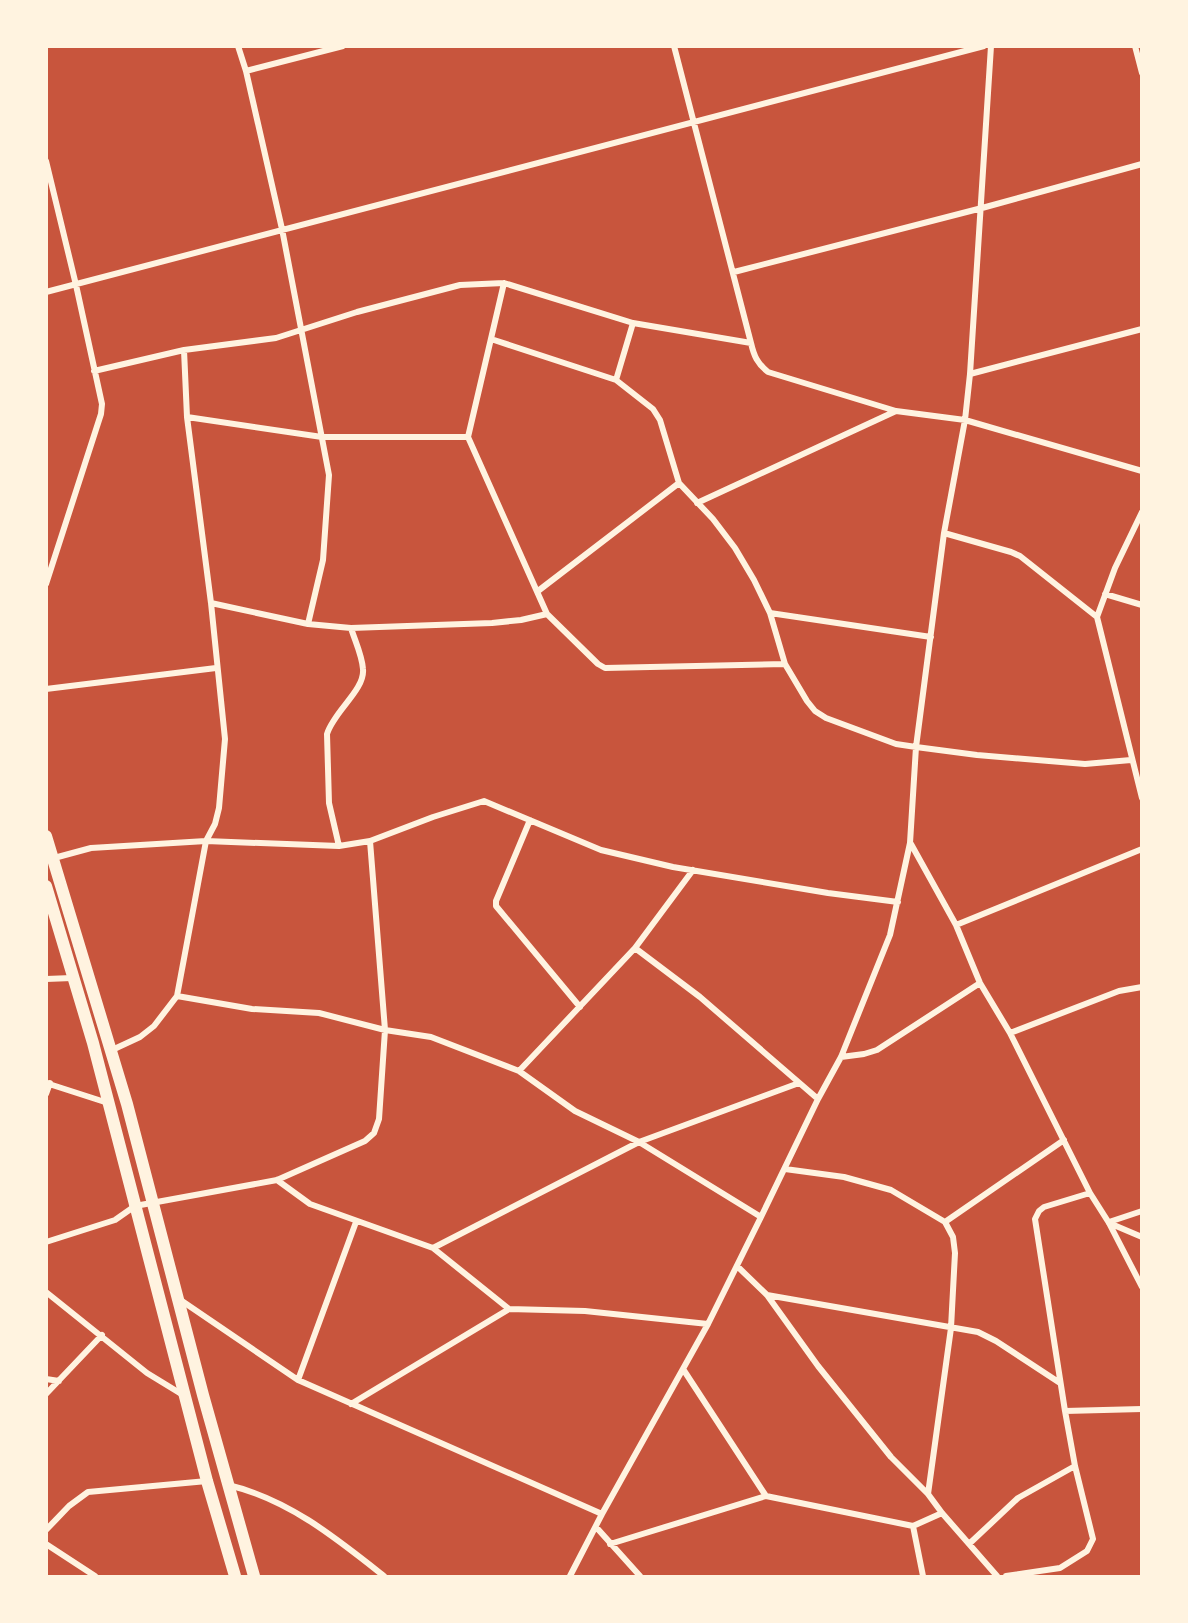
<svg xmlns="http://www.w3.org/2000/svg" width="1188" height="1623" viewBox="0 0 1188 1623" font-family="Rubik,sans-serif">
<rect width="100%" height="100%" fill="#c8553d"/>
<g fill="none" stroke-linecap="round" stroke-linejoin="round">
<path stroke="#fff3e0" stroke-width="6" d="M238 46 246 71 282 229 329 475 323 560 308 624
M674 46 751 343C754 356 757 363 768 372L896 411 965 420 1142 471
M1135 46 1142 73
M246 71 343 46
M46 161 76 285 102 404 101 414 46 584
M734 272 982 208 1142 164
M504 283 468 437 547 614 598 664 605 668 785 664
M46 292 984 46
M633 323 751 343
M491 339 616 380
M94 371 184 350 276 338 357 312 460 285 504 283 633 323 616 380 653 409 660 420 679 483 713 519 735 548 754 580 770 613 785 664 807 701 815 711 826 718 896 744 916 747 977 755 1085 764 1131 760
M970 374 1142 329
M187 417 322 437H468
M697 503 896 411
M944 533 1011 552 1020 556 1097 617 1142 798
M538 591 679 483
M1105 594 1142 605
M211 603 308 624 351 628 492 623 521 620 547 614
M770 613 931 637
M1097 617 1115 568 1142 512
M46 689 216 668
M530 820 496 901V906L580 1007
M911 844 956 925 980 983 1010 1033 1090 1193 1109 1223 1142 1287
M339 846 329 803 327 734C334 711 365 690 363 669 362 655 355 641 351 628
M54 858 91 848 206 841 339 846 370 841 433 817 484 801 601 850 673 867 828 893 898 902
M956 925 1142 849
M635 948 700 997 818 1099
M46 979 72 978
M177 996 252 1009 319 1013 385 1030 431 1037 519 1071 575 1111 639 1142 761 1217
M1010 1033 1119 991 1142 987
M112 1050 140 1037 154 1026 177 996 206 841 215 824 219 808 225 739 211 603 187 417 184 350
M841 1057 864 1054 877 1050 980 983
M519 1071 635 948 693 870
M46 1083 108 1103
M46 1094 50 1083
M785 1169 844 1177 891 1190 945 1222 953 1237 955 1253 951 1328 928 1494
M277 1180 310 1204 433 1248 509 1309
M945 1222 1064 1140
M1109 1222 1142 1211
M1109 1223 1142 1237
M46 1242 115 1220 135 1206 277 1180 365 1141 374 1133 379 1119 385 1030 370 841
M433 1248 639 1142 799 1083
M737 1266 767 1295 978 1332 996 1341 1060 1383
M46 1292 147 1373 183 1395
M767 1295 818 1366 891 1457 928 1494 942 1513 997 1576
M179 1299 298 1380 602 1514
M683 1369 766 1496
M46 1379 59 1381
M298 1380 356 1222
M46 1394 102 1335
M351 1404 509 1309 585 1311 708 1324
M1065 1411 1142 1409
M228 1485C288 1499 336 1538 384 1576
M913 1526 923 1576
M596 1527 640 1576
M46 1530 69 1506 88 1492 207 1481
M46 1544 95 1576
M610 1544 766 1496 913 1526 942 1513
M969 1544 1018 1498 1075 1466
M570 1576 602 1514 708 1324 761 1217 818 1099 841 1057 890 935 910 843 916 747 944 533 965 420 970 374 991 46
M1006 1576 1060 1568 1087 1551 1093 1539 1075 1466 1065 1411 1035 1219 1039 1211 1044 1207 1090 1193"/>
<path stroke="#fff3e0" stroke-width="12" d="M46 836 127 1104 203 1395 254 1576
M46 886 93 1043 207 1481 235 1576"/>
</g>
<rect width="1188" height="1623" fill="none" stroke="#fff3e0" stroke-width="96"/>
</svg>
